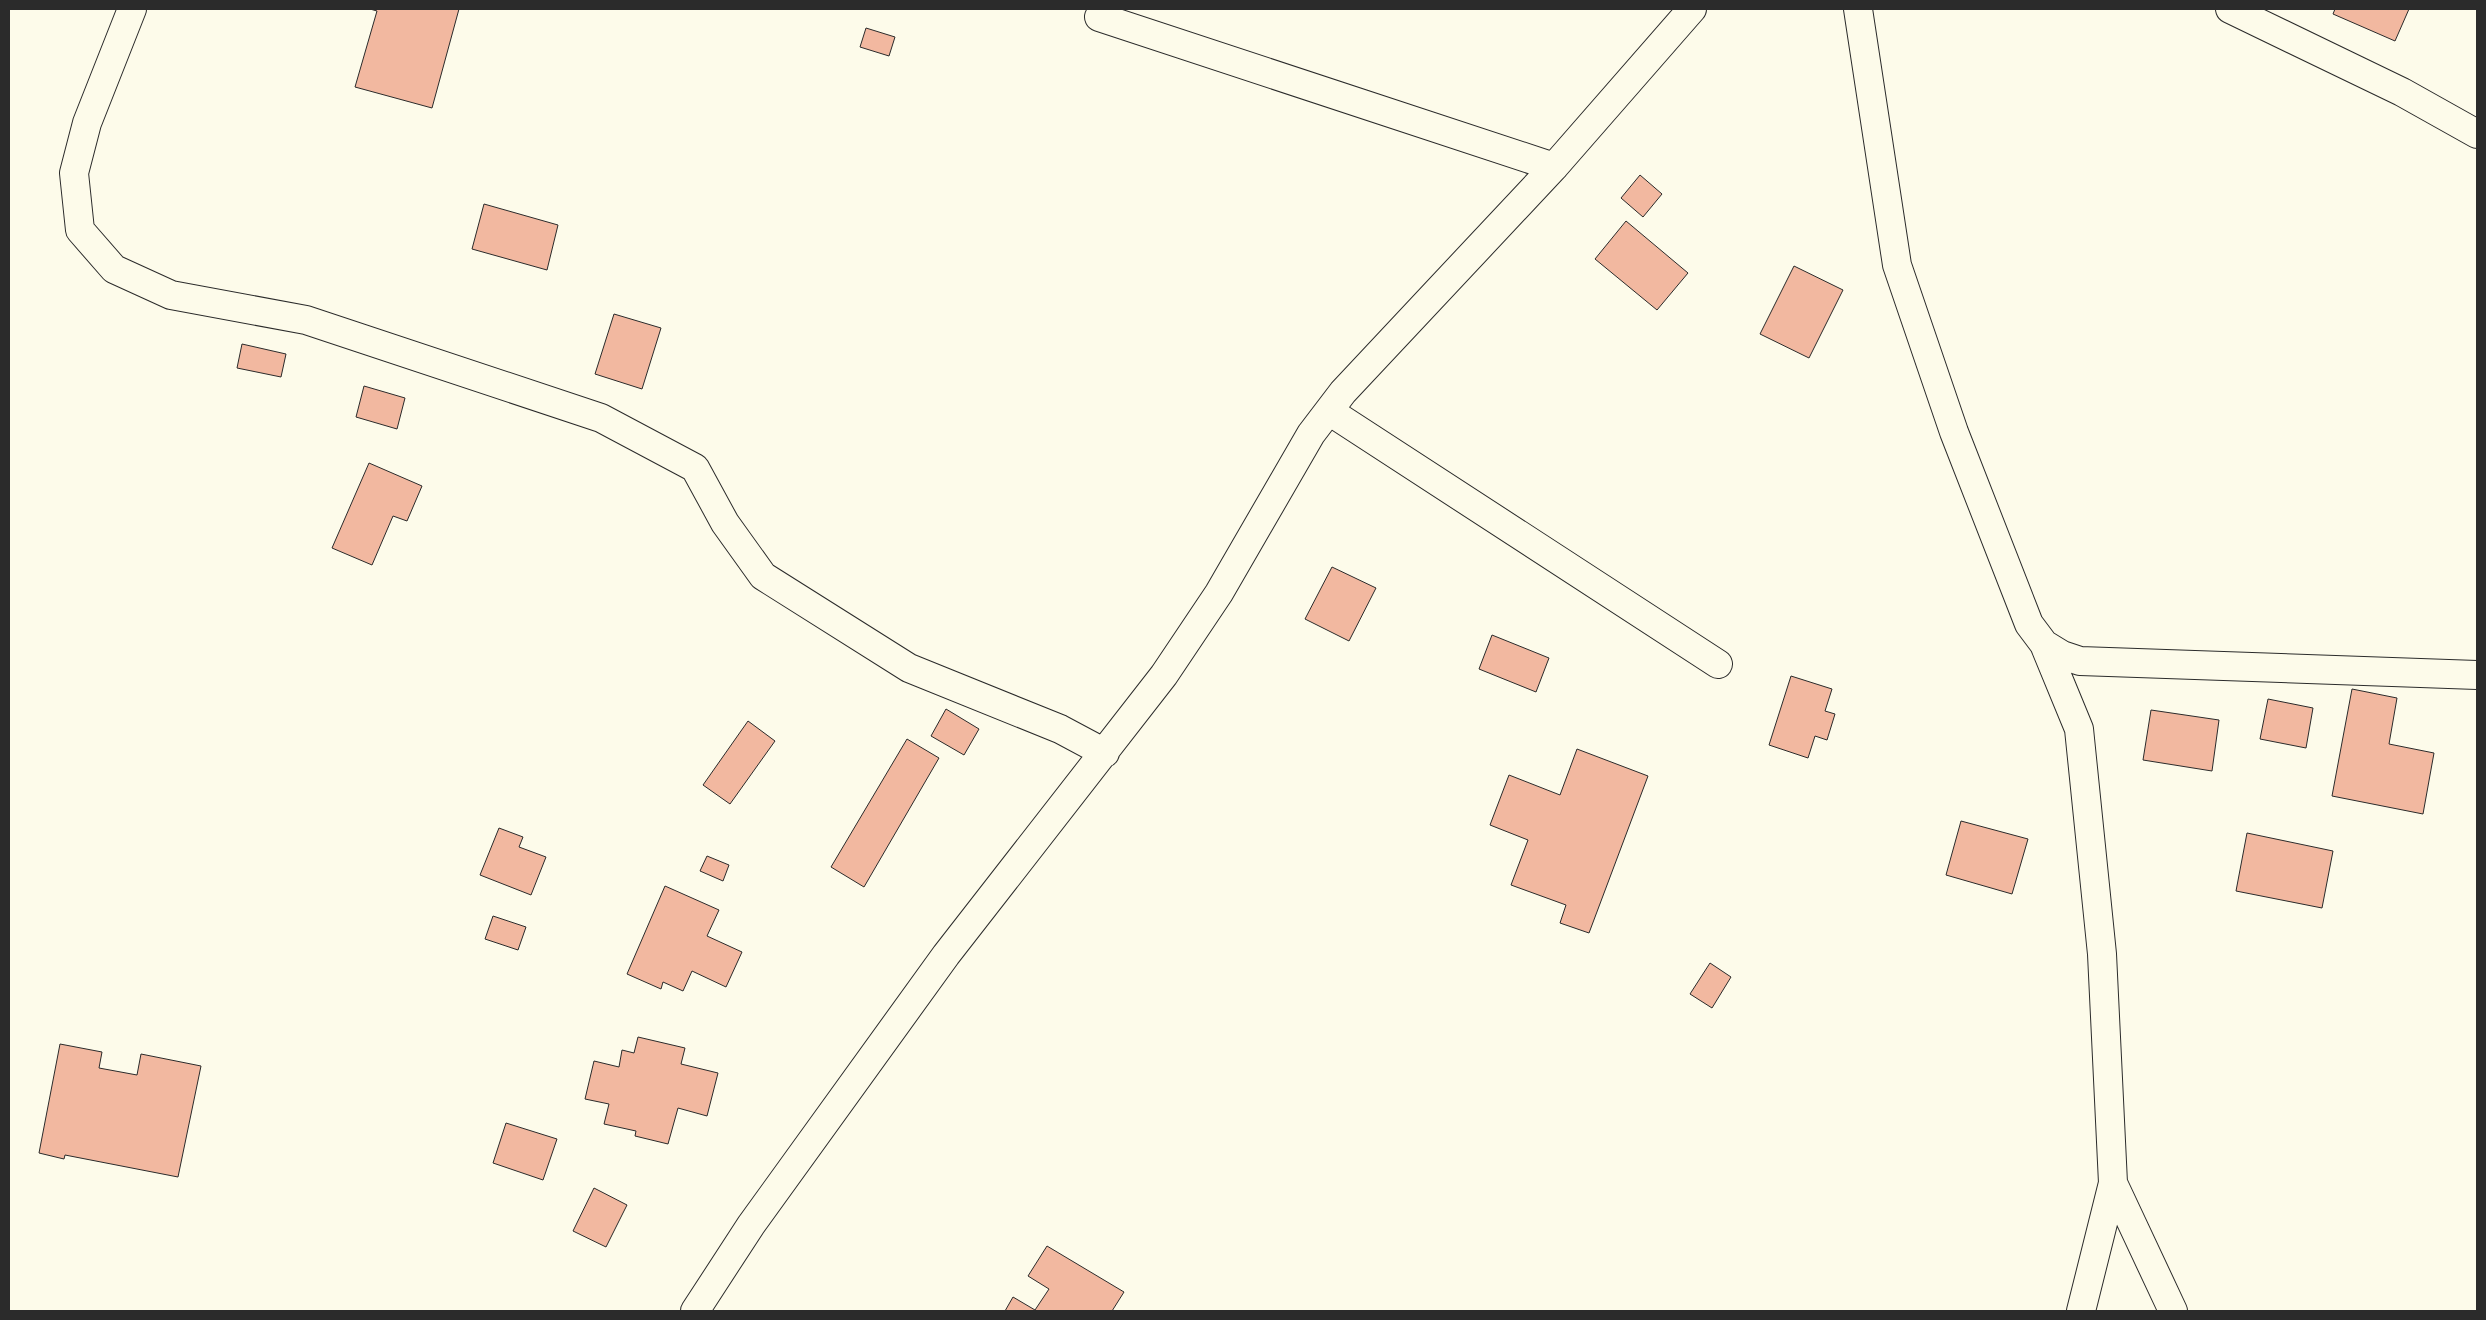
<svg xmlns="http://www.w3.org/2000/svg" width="2486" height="1320" viewBox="0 0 2486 1320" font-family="'Space Grotesk',sans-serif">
<rect width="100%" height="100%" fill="#fdfbea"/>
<path fill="#f2b8a0" stroke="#2b2b2b" d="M370 9H459L432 108 355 87 377 11Z
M2335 9H2409L2395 41 2333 14Z
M866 28 895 37 889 56 860 47Z
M1640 175 1662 194 1643 217 1621 198Z
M484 204 558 225 547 270 472 249Z
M1626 221 1688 273 1657 310 1595 259Z
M1794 266 1843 290 1809 358 1760 334Z
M614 314 661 328 642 389 595 374Z
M242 344 286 354 281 377 237 368Z
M364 386 405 398 397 429 356 417Z
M369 463 422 486 407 521 393 516 372 565 332 548Z
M1332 567 1376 588 1349 641 1305 619Z
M1492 635 1549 658 1536 692 1479 669Z
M1791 676 1832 689 1825 711 1835 714 1827 740 1815 736 1808 758 1769 745Z
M2352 689 2397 698 2389 744 2434 753 2423 814 2332 796Z
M2268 699 2313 708 2306 748 2260 739Z
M946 709 979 729 964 755 931 736Z
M2151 710 2219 720 2212 771 2143 760Z
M748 721 775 741 730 804 703 785Z
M907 739 939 758 864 887 831 867Z
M1577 749 1648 776 1589 933 1560 923 1566 905 1511 885 1528 840 1490 825 1509 775 1560 795Z
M1961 821 2028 839 2012 894 1946 875Z
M499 828 523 837 519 847 546 857 531 895 480 875Z
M2247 833 2333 851 2322 908 2236 891Z
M707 856 729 865 723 881 700 871Z
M665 886 719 910 707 936 742 952 726 987 692 971 683 991 663 982 661 989 627 974Z
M493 916 526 927 518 950 485 939Z
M1710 963 1731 977 1712 1008 1690 994Z
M638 1037 685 1048 681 1064 718 1073 707 1116 678 1108 668 1144 635 1136 636 1131 604 1124 609 1104 585 1099 594 1061 619 1067 622 1050 634 1053Z
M60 1044 102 1052 99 1068 137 1075 141 1054 201 1066 178 1177 65 1155 64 1159 39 1153Z
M506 1123 557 1139 543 1180 493 1163Z
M594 1188 627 1205 606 1247 573 1231Z
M1047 1246 1124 1292 1112 1311H1005L1013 1297 1035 1310 1049 1289 1028 1276Z"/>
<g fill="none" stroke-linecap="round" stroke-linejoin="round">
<g stroke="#2b2b2b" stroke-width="30">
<path id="minor" d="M132 9 87 123 74 173 80 230 114 269 171 295 306 320 601 418 695 468 725 523 763 576 909 668 1060 729 1105 753
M1858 9 1897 265 1954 432 2029 624 2044 644 2079 729 2102 954 2113 1183 2173 1311
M2230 9 2402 92 2477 134
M1099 17 1554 167
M1329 411 1718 664
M2044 644 2062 655 2080 661 2477 675
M695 1311 751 1225 946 955 1164 675 1219 593 1311 434 1343 392 1554 167 1692 9
M2081 1311 2113 1183"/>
</g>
<use href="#minor" stroke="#fdfbea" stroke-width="28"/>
</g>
<rect width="2486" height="1320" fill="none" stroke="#2b2b2b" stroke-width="20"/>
</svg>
